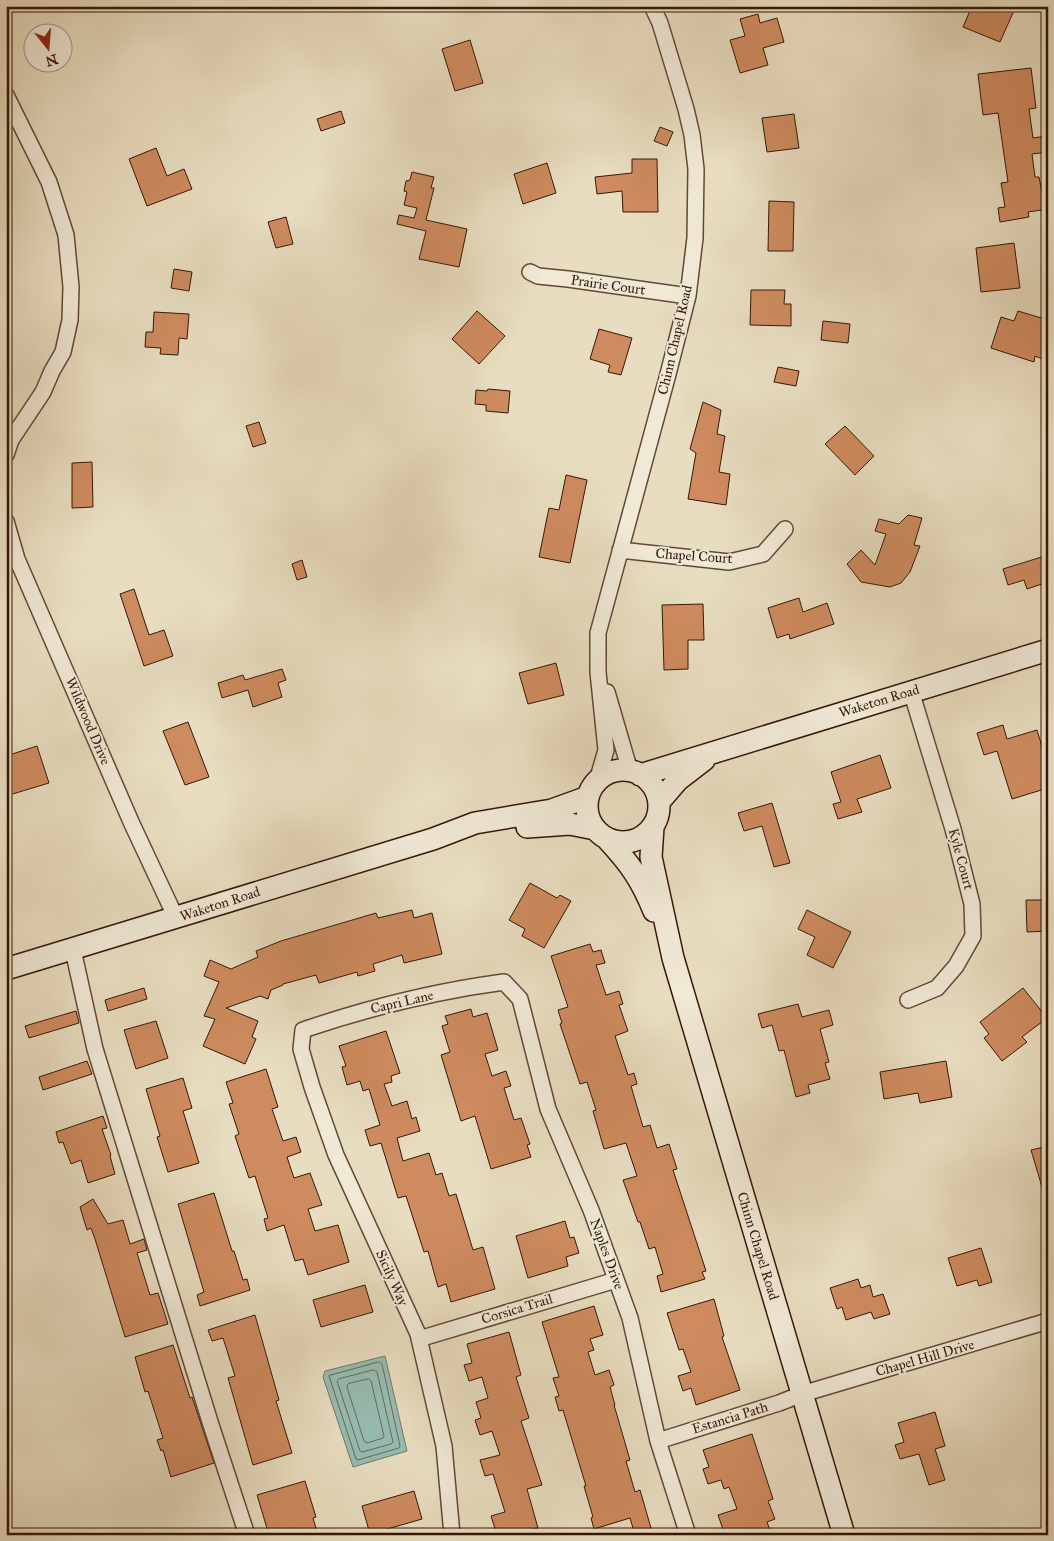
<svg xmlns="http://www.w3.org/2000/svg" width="1054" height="1541" viewBox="0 0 1054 1541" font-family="'IM FELL Great Primer',serif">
<rect width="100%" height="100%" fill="#e8ddc0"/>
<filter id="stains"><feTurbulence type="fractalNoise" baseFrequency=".004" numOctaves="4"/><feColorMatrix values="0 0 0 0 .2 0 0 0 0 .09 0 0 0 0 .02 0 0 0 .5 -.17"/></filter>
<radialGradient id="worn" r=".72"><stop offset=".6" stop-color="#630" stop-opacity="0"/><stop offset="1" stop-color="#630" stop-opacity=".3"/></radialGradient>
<path fill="#97bcb1" stroke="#707a6d" d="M385 1356 407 1451 353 1467 323 1377 325 1371Z"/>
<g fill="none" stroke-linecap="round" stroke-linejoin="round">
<path stroke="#666a5c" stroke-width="1" d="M379 1362 382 1364 400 1446 399 1448 358 1460 356 1459 329 1376Z
M374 1370 377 1372 393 1442 391 1444 362 1452 360 1451 337 1381 339 1379Z
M369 1379 371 1381 384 1436 383 1438 367 1443 364 1441 347 1387 348 1384Z"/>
</g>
<path fill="#ce8b5f" stroke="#351707" d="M972 6H1016L1000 42 963 27Z
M758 14 760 23 777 18 784 42 763 48 768 65 740 73 730 40 745 36 740 19Z
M470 40 483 83 455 91 442 49Z
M1031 68 1036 108 1029 109 1033 138 1046 136 1048 147V152L1032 154 1035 177H1039L1042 192 1048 191V209L1028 212 1029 217 1000 222 998 208 1005 207 1001 183 1008 182 998 113 983 115 978 74Z
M341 111 345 123 321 131 317 119Z
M794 114 799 148 767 152 762 118Z
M660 127 673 132 667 146 654 141Z
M156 148 167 176 184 169 192 189 147 206 129 159Z
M632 159H657L658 212H623L622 191 597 194 595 177 632 173Z
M547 163 556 193 523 204 514 174Z
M412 172 434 177 431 188H434L426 220 467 229 459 267 419 259 426 231 397 224 399 215 414 218 417 208 404 205 407 192 404 191 406 181 410 180Z
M769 201 794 202 793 251H768Z
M286 217 293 244 276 248 268 222Z
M1014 243 1020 288 981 292 976 248Z
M174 269 192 272 189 291 171 288Z
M751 290H785L784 304H791V326L750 325Z
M477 311 505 336 479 364 452 339Z
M1018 311 1048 320V361L1035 356 1034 362 991 348 1001 317 1014 321Z
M154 312 189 314 187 339 179 338 178 355 160 354 161 348 145 347 146 332H153Z
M823 321 850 324 848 343 821 340Z
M599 329 632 338 621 375 608 372 610 365 590 359Z
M778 367 799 371 796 386 774 382Z
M488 389 510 391 508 413 486 411V405L475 404 476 390 487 391Z
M703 402 721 410 717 434 725 436 719 472 730 474 726 505 688 499 696 453 690 449Z
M259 422 266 443 253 447 246 426Z
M845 426 874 456 855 475 825 444Z
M92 462 93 507 72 508V463Z
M566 475 587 480 570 563 539 557 549 508 559 510Z
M908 515 922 518 914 545 920 546 910 572 901 583 890 587 861 582 847 564 861 550 875 565 886 534 875 531 879 519 899 524Z
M1048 555V582L1027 589 1024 580 1008 585 1003 569Z
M302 560 307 577 297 580 292 564Z
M134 589 149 635 164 630 173 656 144 666 120 594Z
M799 598 803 612 827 603 834 624 790 639 789 634 777 638 768 608Z
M703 604 704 640H688V669L664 670 662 605Z
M556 663 564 695 528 704 519 673Z
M282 669 286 680 278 683 282 697 253 707 248 690 222 698 218 683 243 675 245 680Z
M188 722 209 777 185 785 163 731Z
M1003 725 1007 739 1037 730 1048 766V788L1012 799 997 751 984 755 977 733Z
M37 746 49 783 6 796V756Z
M880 755 891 788 857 799 862 812 838 819 833 804 841 802 831 772Z
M772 803 790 863 774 867 762 826 744 831 738 813Z
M530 883 557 898 560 895 571 901 544 948 522 936 525 929 509 920Z
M1026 900H1048V931L1027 932Z
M412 910 414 918 432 913 442 954 404 963 402 955 373 964 375 971 358 976 357 972 319 983 316 975 283 984V985L271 990 268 999 260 996 226 1008 258 1021 252 1037 256 1039 245 1064 203 1046 215 1019 204 1016 219 982 204 976 210 960 231 969 258 957 256 951 281 941 376 913 378 918Z
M807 910 851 932 833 968 807 955 815 937 798 929Z
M590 944 593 952 601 950 605 963 596 965 606 995 619 991 623 1004 619 1005 628 1031 615 1036 628 1075 634 1073 637 1084 631 1086 643 1127 650 1125 657 1148 669 1144 677 1169 673 1170 706 1271 702 1272 705 1279 661 1292 657 1276 663 1274 655 1247 649 1249 640 1222H638L623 1180 637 1176 626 1143 604 1149 593 1111 596 1110 587 1082 580 1084 560 1024 562 1023 558 1010 568 1007 551 956Z
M144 988 147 999 108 1011 105 1000Z
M1023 988 1047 1018 1022 1037 1027 1042 1002 1061 984 1038 989 1034 980 1022Z
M798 1004 802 1017 829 1010 833 1025 820 1029 829 1062 825 1063 830 1079 808 1085 810 1093 796 1097 784 1050 779 1051 772 1025 762 1028 758 1014Z
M471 1009 473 1017 487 1013 498 1050 485 1054 492 1076 506 1071 511 1086 504 1088 514 1120 521 1118 530 1144 527 1145 531 1157 491 1169 475 1116 461 1121 441 1055 450 1052 442 1026 448 1024 445 1016Z
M76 1011 79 1023 29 1038 25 1026Z
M156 1021 168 1058 136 1069 124 1030Z
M386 1031 400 1073 391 1076 392 1082 384 1084 392 1106 407 1101 412 1119 416 1117 420 1131 397 1138 403 1161 429 1153 436 1175 442 1173 449 1196 456 1194 473 1250 483 1247 495 1289 451 1302 446 1284 438 1287 428 1251 424 1252 406 1196 398 1198 381 1143 370 1146 365 1130 380 1125 369 1089 363 1091 360 1081 347 1085 342 1067 346 1066 339 1046Z
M87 1061 92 1074 43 1090 39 1077Z
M946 1061 952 1097 920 1103 918 1093 884 1099 880 1072Z
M266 1069 278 1107 272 1109 283 1141 296 1137 301 1152 287 1157 294 1178 310 1173 322 1205 308 1209 315 1231 338 1225 349 1262 308 1275 303 1259 295 1261 284 1225 267 1231 264 1219 268 1218 255 1176 249 1178 235 1136 239 1134 229 1104 233 1103 226 1082Z
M183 1078 192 1108 183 1111 199 1163 168 1172 157 1137 160 1136 146 1089Z
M103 1116 107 1128 102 1129 111 1155 110 1156 115 1174 88 1183 81 1160 71 1164 63 1142 59 1143 56 1132Z
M1048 1146V1197H1045L1031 1150Z
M214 1193 232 1251H234L243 1280 247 1279 250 1290 200 1306 197 1295 204 1292 178 1204Z
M93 1199 108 1224 123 1220 130 1244 144 1239 147 1250 137 1253 150 1295 158 1293 168 1324 125 1337 95 1239 91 1228 87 1230 80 1207Z
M565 1221 570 1238 574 1237 579 1253 566 1257 568 1266 528 1278 516 1236Z
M981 1248 992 1282 979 1286 977 1280 957 1286 948 1258Z
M858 1279 861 1288 870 1285 873 1297 883 1294 890 1314 874 1319 871 1312 846 1320 842 1307 837 1309 830 1288Z
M365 1285 373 1312 321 1327 313 1300Z
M714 1299 724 1336 722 1337 740 1390 696 1405 691 1388 683 1391 678 1376 691 1372 683 1349 679 1350 667 1313Z
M594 1306 603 1335 590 1339 594 1350 588 1352 595 1375 609 1370 614 1385 610 1387 615 1405H614L630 1460 626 1461 635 1492 640 1490 653 1535H635L630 1518 594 1529 591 1518 593 1517 584 1486H586L563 1410 559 1411 555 1397 559 1396 553 1378 559 1377 542 1322Z
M255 1315 279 1400 276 1401 292 1453 253 1465 228 1378 235 1376 223 1338 212 1341 208 1330Z
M509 1332 521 1375 516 1377 529 1418 521 1421 542 1485 527 1489 538 1528 533 1529 535 1535H497L491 1516 505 1512 493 1474 485 1476 480 1460 500 1455 492 1431 480 1435 475 1420 481 1418 476 1402 488 1398 482 1377 469 1381 464 1365 472 1363 467 1344Z
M173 1345 190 1398 192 1397 214 1463 171 1477 163 1450 161 1451 157 1440 163 1438 148 1391 145 1392 135 1357Z
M935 1412 945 1446 935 1449 945 1480 929 1485 919 1454 900 1459 895 1445 904 1442 898 1423Z
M752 1434 773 1499 768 1501 775 1519 767 1522 770 1530 756 1535H725L718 1515 737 1509 729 1487 724 1489 721 1480 708 1484 703 1469 709 1467 703 1450Z
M305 1481 316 1517 313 1518 318 1535H269L257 1495Z
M414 1491 422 1519 370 1534 362 1506Z"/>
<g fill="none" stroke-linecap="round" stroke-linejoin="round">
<g stroke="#624835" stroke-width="18">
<path id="street" d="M6 95 49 182 66 235 71 287 70 320 63 352 52 371 43 392 11 440 6 455
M530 272 538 276 568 279 688 296
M6 521 17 559 27 582 132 824 176 918
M620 550 729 562 763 554 785 529
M607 692 630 771
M597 781 606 750 598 672V633L667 378 688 296 695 238 696 169 692 135 686 109 660 23 652 6
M73 950 95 1049 211 1425 247 1535
M908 1000 937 988 956 966 973 936 972 904 953 829 911 691
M419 1339 616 1280
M658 1441 779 1403 802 1394 1048 1321
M452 1535 444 1446 418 1334 336 1155 312 1087 301 1049 303 1030C368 1008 436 991 504 982L520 999 548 1109 591 1210 630 1318 658 1441 688 1535"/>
</g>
<g stroke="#351707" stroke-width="24">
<path id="secondary" d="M587 806a36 36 0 1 1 72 0a36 36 0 1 1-72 0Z
M640 775 1048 650
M659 802 678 780 704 760
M527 827 570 824 595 829
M653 827 651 857 673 958 844 1535
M607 839C630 864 641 879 654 911
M6 969 433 839 475 823 552 810 588 797"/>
</g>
<use href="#street" stroke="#f0e9d6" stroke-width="15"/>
<use href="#secondary" stroke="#f0e9d6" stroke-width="21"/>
</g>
<g text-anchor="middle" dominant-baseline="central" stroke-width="4" stroke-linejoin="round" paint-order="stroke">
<g font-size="14" fill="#351707" stroke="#f0e9d6">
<text transform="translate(608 285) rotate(8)">Prairie Court</text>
<text transform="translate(675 340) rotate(-77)">Chinn Chapel Road</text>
<text transform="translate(694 556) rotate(4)">Chapel Court</text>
<text transform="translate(879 701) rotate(-17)">Waketon Road</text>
<text transform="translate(88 721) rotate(67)">Wildwood Drive</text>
<text transform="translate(961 859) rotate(75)">Kyle Court</text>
<text transform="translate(220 904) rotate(-18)">Waketon Road</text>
<text transform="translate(402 1002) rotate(-13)">Capri Lane</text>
<text transform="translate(758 1246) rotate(73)">Chinn Chapel Road</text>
<text transform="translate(607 1254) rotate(70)">Naples Drive</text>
<text transform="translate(392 1278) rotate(66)">Sicily Way</text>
<text transform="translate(517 1309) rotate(-17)">Corsica Trail</text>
<text transform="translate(925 1358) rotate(-16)">Chapel Hill Drive</text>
<text transform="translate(730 1418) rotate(-17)">Estancia Path</text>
</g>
</g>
<rect width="1054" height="1541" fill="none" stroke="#e8ddc0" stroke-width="25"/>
<rect x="8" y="8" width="1039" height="1526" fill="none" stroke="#351707" stroke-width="2.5"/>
<rect x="12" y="12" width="1029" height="1516" fill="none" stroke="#351707"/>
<g transform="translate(48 48) rotate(163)"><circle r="24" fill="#f0e9d6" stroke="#a59583"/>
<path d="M0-4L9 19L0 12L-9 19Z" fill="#8f2418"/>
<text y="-8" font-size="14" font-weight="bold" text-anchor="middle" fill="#351707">N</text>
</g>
<rect width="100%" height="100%" filter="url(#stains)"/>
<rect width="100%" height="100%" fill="url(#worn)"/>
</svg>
